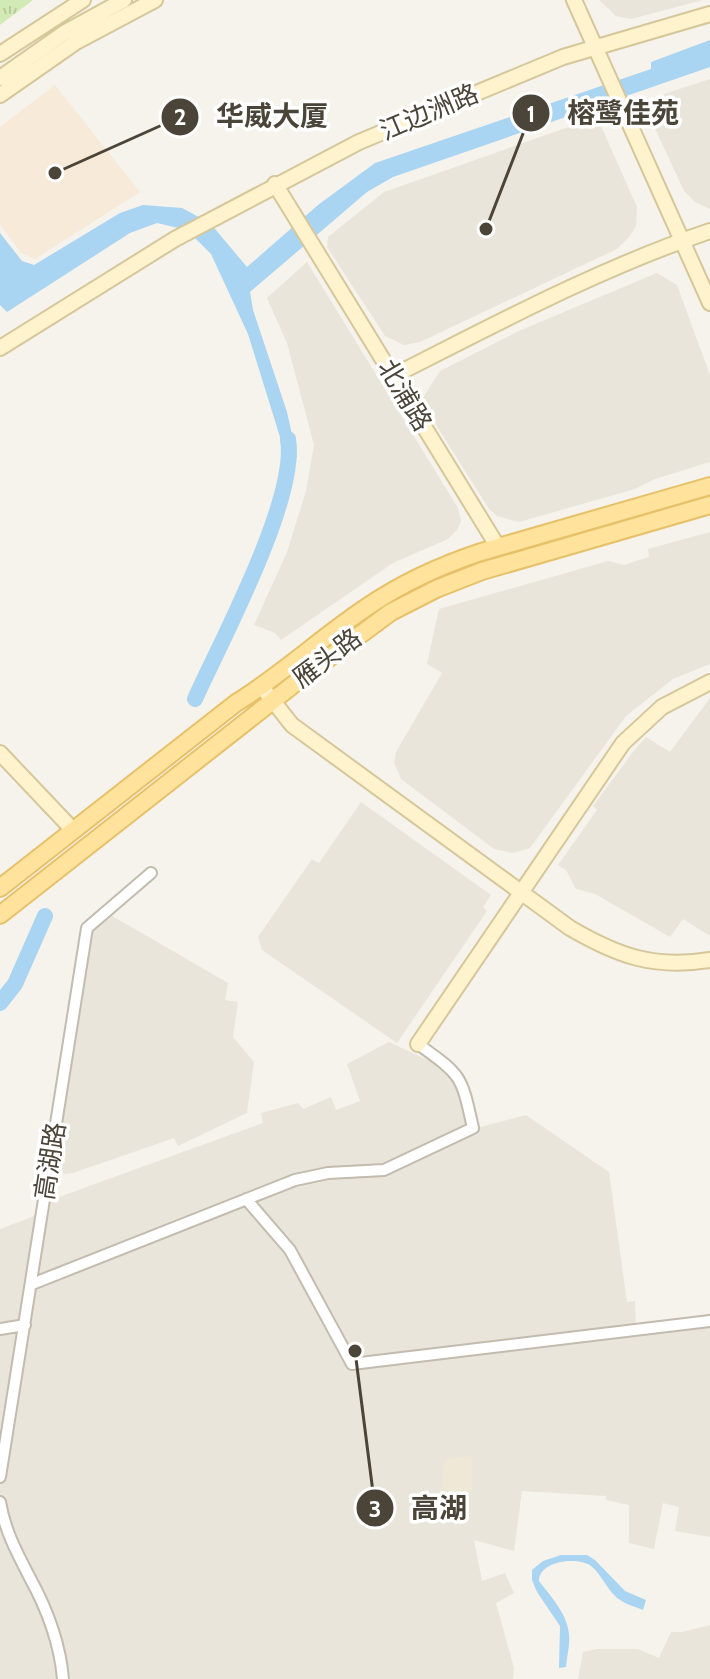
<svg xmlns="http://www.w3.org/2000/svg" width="710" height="1679" viewBox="0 0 710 1679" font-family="Cabin,'Noto Sans SC',sans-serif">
<defs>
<pattern id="park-tufts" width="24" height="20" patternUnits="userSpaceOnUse" patternTransform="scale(2)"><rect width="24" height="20" fill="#d2eab5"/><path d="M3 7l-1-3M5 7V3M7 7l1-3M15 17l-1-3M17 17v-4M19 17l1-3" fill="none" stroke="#b6ca9c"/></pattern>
</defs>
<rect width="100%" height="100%" fill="#f6f3ec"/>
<path fill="#eae5da" d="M599 0H703L631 19 616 16Z
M710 79V209L695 202 684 191 645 107 666 100 664 94Z
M597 117 637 207 636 226 629 237 617 249 420 342 404 345 385 336 327 247 328 237 384 192Z
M307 262 458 508 461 521 457 530 448 539 393 563 281 640 275 633 254 625 287 552 306 491 314 445 287 343 267 298Z
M657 273 677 285 710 375V462L655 479 635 489 519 522 497 516 489 509 421 401 440 371 521 330Z
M710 532V664L673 679 626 716 530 848 513 853 494 849 401 779 394 763 396 752 442 673 427 664 439 609 608 561 624 565 649 557 648 549Z
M710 698V936L683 919 670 937 595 894 576 889 566 870 558 865 597 810 593 806 636 748 646 737 670 752Z
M361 802 491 895 483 907 487 911 397 1043 262 950 258 937 312 859 319 863Z
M109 914 228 983 225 1000 238 1002 233 1037 254 1062 247 1113 178 1146 174 1138 73 1173 53 1175 92 930Z
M389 1042 434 1063 455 1077 468 1130 526 1115 609 1172 627 1302 635 1301 636 1334 710 1323V1537L675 1531 679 1507 663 1503 654 1549 629 1543V1505L606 1500V1496L522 1491 514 1551 474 1540 482 1581 505 1573 514 1593 496 1603 514 1668 513 1679H0V1229L32 1217 48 1201 263 1123 261 1113 298 1103 303 1109 331 1097 336 1110 360 1101 347 1064Z
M710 1625V1679H578L583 1652 597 1649H638L659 1658 671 1632H682Z"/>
<path fill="#f7ead8" d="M55 85 140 192 35 259 21 253 0 224V127Z"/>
<path fill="#efe8d6" d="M472 1456V1491L442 1495 443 1474 446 1459Z"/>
<path fill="url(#park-tufts)" d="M0 0H33L0 25Z"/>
<path fill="#a9d4f2" d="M710 40V67L393 177 367 192 250 292 253 310 287 412 297 457 283 459 280 437 248 334 211 254 187 230 157 223 130 233 7 312 0 305V233L22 261 34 265 120 213 143 205 182 208 210 223 247 267 318 205 375 163 651 69V62Z
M561 1555H587L595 1560 625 1591 646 1600 643 1610C633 1606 622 1603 615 1596 606 1587 601 1574 591 1566 577 1556 539 1561 539 1581 551 1597 567 1613 569 1634 570 1644 567 1657 566 1667L559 1668 560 1626 537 1592 532 1580V1570L543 1561Z"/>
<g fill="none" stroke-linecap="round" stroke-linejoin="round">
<path stroke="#a9d4f2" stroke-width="16" d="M195 699C221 641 298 499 288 439
M0 1003 15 984 45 916"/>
<g stroke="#c2bbae" stroke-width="14">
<path id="street" d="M246 1199 290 1250 352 1364 710 1321
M32 1284 295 1180 328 1173 384 1170 473 1128C461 1074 462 1076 418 1044
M0 1329 25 1325
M0 1477 87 928 151 873
M0 1502C5 1531 17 1553 30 1578 47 1609 60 1643 63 1679"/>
</g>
<g stroke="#d6c79b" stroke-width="18">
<path id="secondary" d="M574 0 710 303
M0 54 83 0
M0 78 64 33 124 0
M0 95 76 42 155 0
M275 184 498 547
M0 348 175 239 359 142 563 57 710 14
M393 376C496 324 600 268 710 231
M262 687 292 725 570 928C618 956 654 969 710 960
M0 753 73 830
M418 1044 623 743 662 707 710 682"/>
</g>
<g stroke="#e6c16a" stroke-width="20">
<path id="primary" d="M0 888 236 703C283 674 324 635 370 605 404 582 442 565 481 552L710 486
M0 915 303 677 391 612 436 589 482 571 710 505"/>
</g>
<use href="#street" stroke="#fff" stroke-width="10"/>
<use href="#secondary" stroke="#fff3cd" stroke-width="14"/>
<use href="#primary" stroke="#ffe39c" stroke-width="16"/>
</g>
<g text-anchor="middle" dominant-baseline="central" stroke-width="7" stroke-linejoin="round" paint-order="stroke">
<g font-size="26" fill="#4b4439" stroke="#fff">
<text transform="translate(429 112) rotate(-23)">江边洲路</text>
<text transform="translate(405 395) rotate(59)">北浦路</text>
<text transform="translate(327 658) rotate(-37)">雁头路</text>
<text transform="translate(50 1161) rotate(-81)">高湖路</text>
</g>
</g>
<path fill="none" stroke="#4b4439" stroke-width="3" d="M486 229L531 113M55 173L180 117M355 1351L375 1508"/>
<g fill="#4b4439" stroke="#fff" stroke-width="3">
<circle cx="486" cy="229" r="8"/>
<circle cx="55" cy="173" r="8"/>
<circle cx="355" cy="1351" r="8"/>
<circle cx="531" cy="113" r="20"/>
<circle cx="180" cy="117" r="20"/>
<circle cx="375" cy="1508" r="20"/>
</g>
<g font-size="24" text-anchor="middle" font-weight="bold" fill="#fff">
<text x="531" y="122">1</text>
<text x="180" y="125">2</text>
<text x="375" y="1517">3</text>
</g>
<g font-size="28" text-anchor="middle" font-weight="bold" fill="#4b4439" stroke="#fff" stroke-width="7" stroke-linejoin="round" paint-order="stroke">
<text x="623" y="123">榕鹭佳苑</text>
<text x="272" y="126">华威大厦</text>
<text x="439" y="1518">高湖</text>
</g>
</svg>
